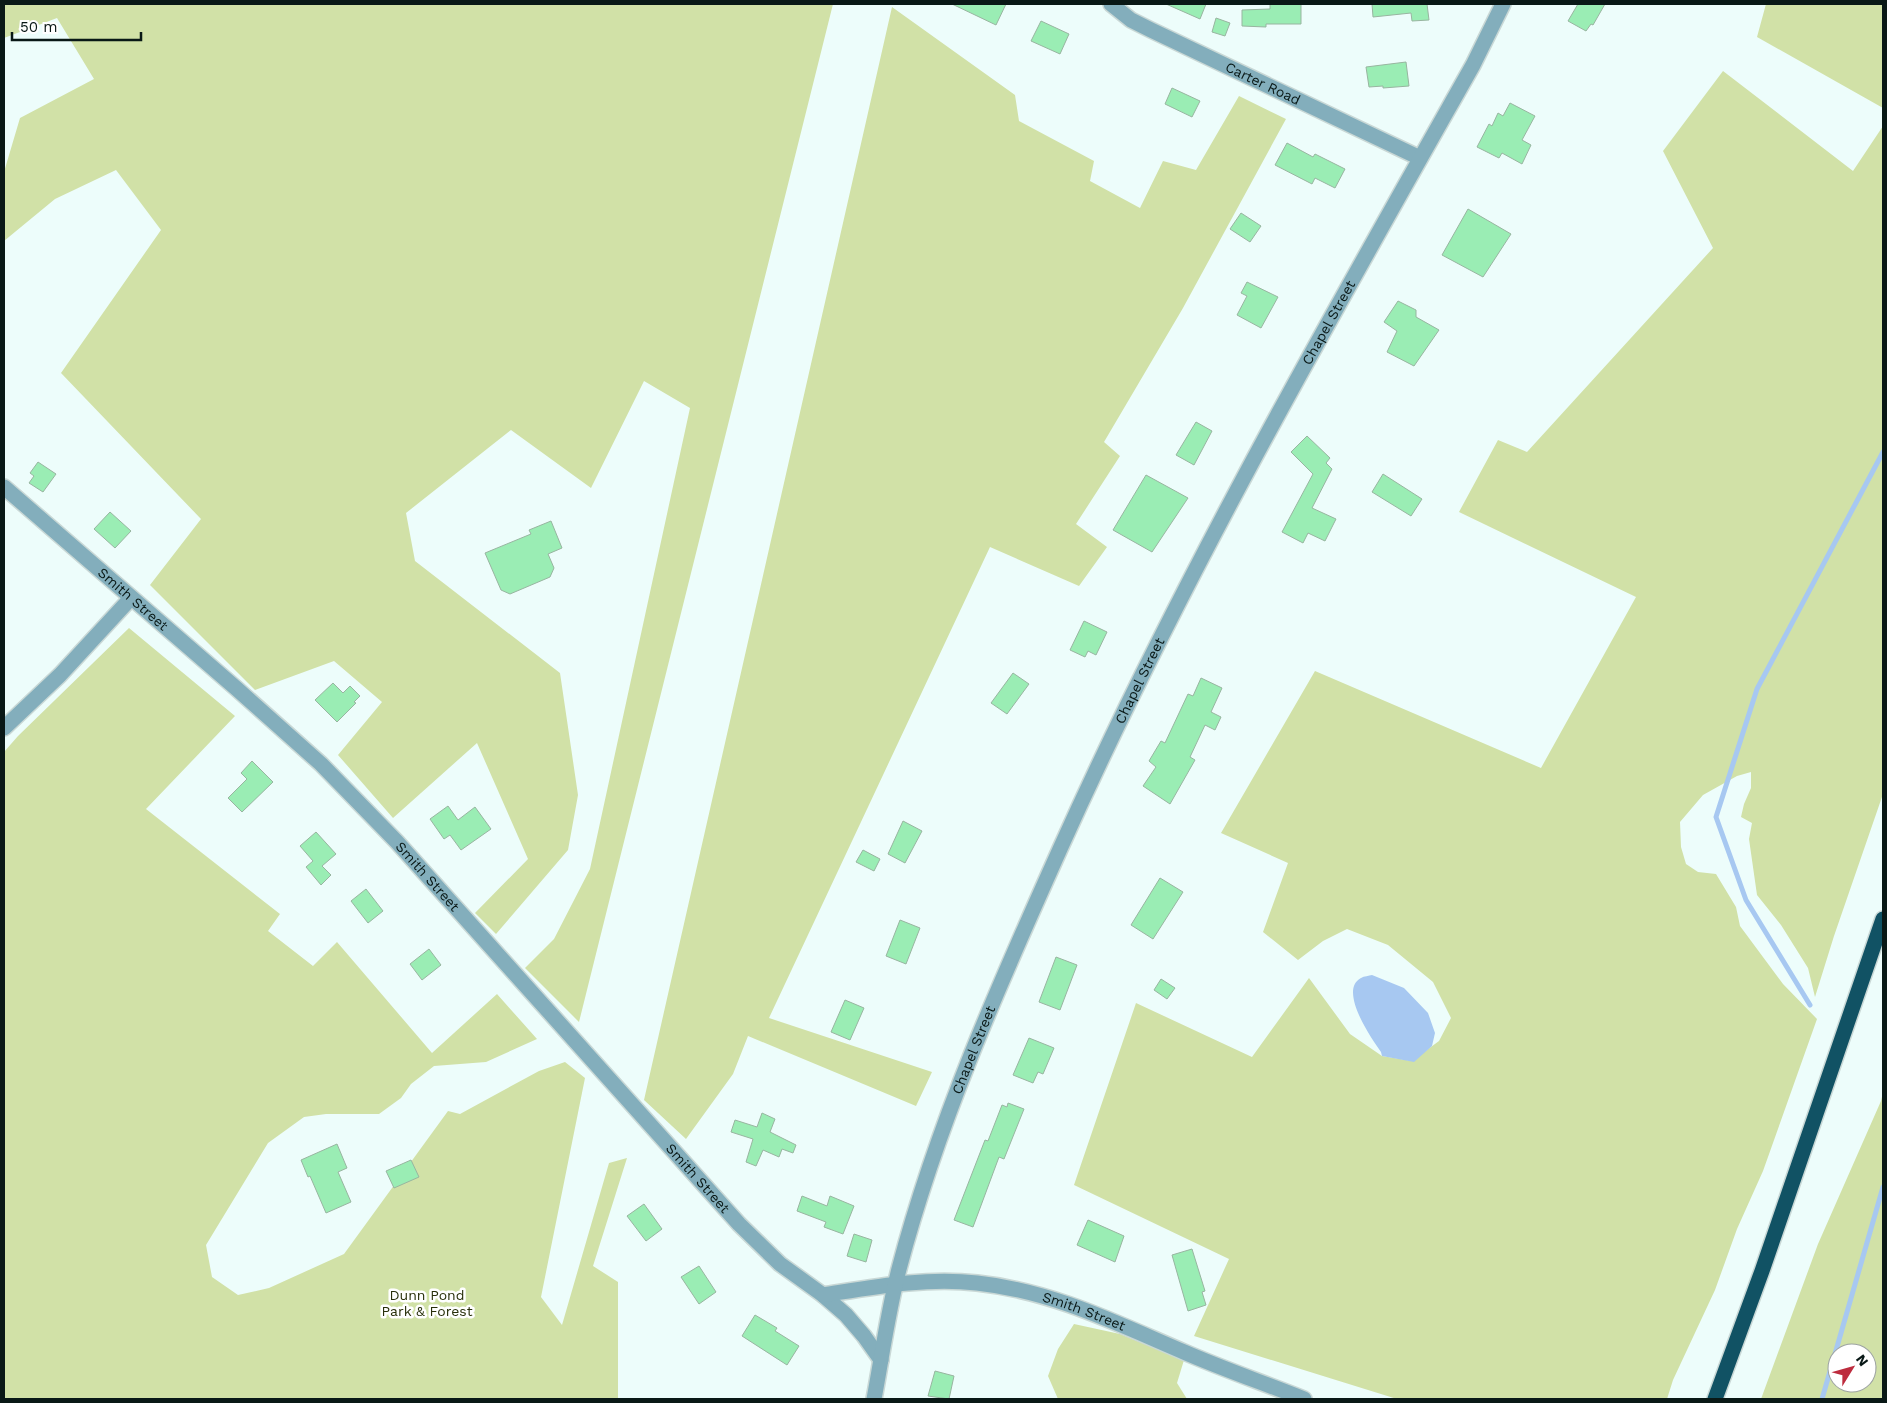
<svg xmlns="http://www.w3.org/2000/svg" width="1887" height="1403" viewBox="0 0 1887 1403" font-family="'Work Sans',sans-serif">
<rect width="100%" height="100%" fill="#edfdfb"/>
<path fill="#d1e1a7" fill-rule="evenodd" d="M4 4H833L579 1022 525 968 554 939 590 869 690 408 644 381 591 488 511 430 406 513 415 561 560 673 578 795 568 850 496 934 475 913 528 859 477 743 393 818 338 755 382 702 334 661 255 690 150 585 201 519 61 373 161 230 116 170 55 199 4 241V172L20 118 94 79 57 18 4 38Z
M1766 4H1883V108L1757 37Z
M892 7 1015 95 1019 121 1094 161 1090 181 1140 208 1163 161 1196 170 1239 96 1286 119 1183 308 1104 442 1120 456 1076 524 1107 547 1079 586 990 547 769 1018 932 1072 916 1106 748 1036 733 1074 686 1139 644 1100Z
M1723 71 1853 171 1883 126V794L1834 936 1815 997 1808 968 1781 925 1757 895 1749 839 1752 823 1741 817 1744 804 1751 788V772L1737 776 1703 795 1680 822 1681 847 1686 864 1698 872 1716 874 1736 907 1740 926 1783 984 1817 1019 1763 1171 1737 1229 1715 1290 1673 1380 1667 1399H1397L1194 1336 1229 1259 1074 1185 1136 1003 1252 1057 1309 978 1350 1034 1382 1056 1412 1061 1439 1041 1451 1018 1433 982 1388 945 1347 929 1323 941 1298 960 1263 932 1288 863 1221 833 1315 671 1541 768 1636 597 1459 512 1498 440 1527 452 1713 248 1663 151Z
M129 628 235 716 146 809 280 914 268 931 313 966 337 942 432 1053 497 994 537 1039 486 1062 434 1066 411 1084 401 1098 379 1114H326L304 1117 268 1143 206 1245 212 1277 238 1295 269 1288 344 1254 448 1111 460 1114 539 1071 565 1062 585 1078 541 1297 562 1325 609 1163 627 1158 593 1266 618 1282V1399H4V752L18 736Z
M1883 1092V1399H1761L1818 1244 1881 1101ZM1837 1353H1867V1383H1837Z
M1074 1324 1120 1334 1184 1360 1177 1383 1187 1399H1058L1048 1376 1058 1349Z"/>
<path fill="#a7c8f1" d="M1372 975 1404 988 1428 1013 1435 1033 1432 1046 1414 1062 1382 1056 1381 1052C1371 1038 1338 990 1361 978 1364 976 1369 976 1372 975Z"/>
<g fill="none" stroke-linecap="round" stroke-linejoin="round">
<path stroke="#a7c8f1" stroke-width="5" d="M1810 1005 1746 900 1716 817 1757 689 1883 452
M1822 1399 1883 1187"/>
</g>
<path fill="#9aedb4" stroke="#98b5a0" d="M952 4H1006L996 25Z
M1166 4H1206L1200 19Z
M1270 4H1301V24H1266V27L1242 26V10L1270 9Z
M1372 4H1427L1429 20 1412 21 1411 13 1373 17Z
M1578 4H1605L1593 25 1591 24 1586 31 1568 21Z
M1216 18 1230 23 1225 36 1212 32Z
M1041 21 1069 34 1060 54 1031 41Z
M1406 62 1409 86 1383 88V86L1369 87 1366 67Z
M1172 88 1200 101 1192 117 1165 104Z
M1510 103 1535 116 1522 140 1531 145 1522 164 1502 153 1499 158 1477 147 1489 124 1492 126 1498 113 1503 116Z
M1287 143 1313 157 1315 154 1345 169 1335 188 1315 178 1312 184 1275 165Z
M1468 209 1511 234 1483 277 1442 255Z
M1241 213 1261 226 1250 242 1230 229Z
M1247 282 1278 297 1261 328 1237 315 1247 296 1241 293Z
M1398 301 1416 310V317L1439 330 1414 366 1387 352 1397 331 1384 322Z
M1196 422 1212 431 1194 465 1176 455Z
M1307 436 1330 458 1326 463 1332 469 1312 508 1336 519 1325 541 1308 533 1303 543 1282 532 1313 474 1291 452Z
M38 462 56 474 43 492 29 483 34 476 30 473Z
M1383 474 1422 499 1411 516 1372 492Z
M1146 475 1188 498 1152 552 1113 530Z
M110 512 131 531 115 548 94 529Z
M551 521 562 548 548 554 554 568 550 577 510 594 501 590 485 553 531 534 529 530Z
M1084 621 1107 632 1096 655 1088 651 1085 657 1070 650Z
M1013 673 1029 684 1007 714 991 703Z
M1201 678 1222 688 1211 712 1221 717 1215 730 1205 725 1190 757 1195 760 1170 804 1143 786 1156 767 1149 761 1161 741 1165 743 1188 694 1193 696Z
M333 683 343 693 350 686 360 696 354 702 356 703 337 722 315 700Z
M252 761 273 782 242 812 228 798 247 779 241 773Z
M448 806 458 820 475 807 491 829 461 850 450 835 444 839 430 819Z
M903 821 922 831 905 863 888 854Z
M316 832 336 854 322 866 331 875 321 885 306 867 313 861 300 846Z
M863 850 880 859 874 871 856 862Z
M1160 878 1183 892 1153 939 1131 925Z
M366 889 383 911 368 923 351 901Z
M900 920 920 928 906 964 886 956Z
M429 949 441 965 422 980 410 964Z
M1056 957 1077 965 1060 1010 1039 1002Z
M1161 979 1175 988 1167 999 1154 990Z
M845 1000 864 1008 850 1040 831 1032Z
M1029 1038 1054 1048 1043 1074 1038 1072 1033 1083 1013 1075Z
M1008 1103 1024 1109 1004 1159 999 1157 973 1227 954 1220 985 1140 988 1141 1002 1105 1007 1107Z
M762 1113 775 1119 770 1132 796 1145 793 1153 782 1149 779 1157 763 1150 756 1166 746 1162 753 1139 731 1132 735 1120 757 1127Z
M337 1144 347 1168 338 1172 351 1202 326 1213 310 1176 308 1177 301 1160Z
M411 1160 419 1177 394 1188 386 1171Z
M802 1196 827 1206 830 1196 854 1206 843 1234 824 1227 826 1222 797 1211Z
M644 1204 662 1229 646 1241 627 1216Z
M1088 1220 1124 1236 1115 1262 1077 1245Z
M854 1234 872 1240 866 1262 847 1256Z
M1192 1249 1205 1291 1202 1292 1206 1305 1188 1311 1172 1255Z
M699 1266 716 1292 699 1304 681 1277Z
M755 1315 777 1328 775 1331 799 1346 787 1365 742 1336Z
M935 1371 954 1376 949 1399 928 1396Z"/>
<g fill="none" stroke-linecap="round" stroke-linejoin="round">
<g stroke="#c9d8d6" stroke-width="18">
<g id="minor">
<path id="s1" d="M1111 4 1131 20 1151 30 1420 158"/>
<path id="s2" d="M4 487 237 689 321 764 397 842 739 1224 780 1264 823 1295 846 1315 864 1336 881 1360"/>
<path d="M4 728 60 675 131 598"/>
<path id="s3" d="M823 1295C874 1287 926 1277 977 1283 1052 1291 1116 1323 1184 1352 1223 1369 1264 1383 1304 1399"/>
<path id="s4" d="M874 1399C882 1356 888 1311 899 1269 937 1124 999 985 1060 849 1181 579 1328 322 1473 65L1503 4"/>
</g>
</g>
<g stroke="#c9d8d6" stroke-width="18">
<path id="highway" d="M1715 1399 1762 1271 1883 919"/>
</g>
<use href="#minor" stroke="#83aebc" stroke-width="15"/>
<use href="#highway" stroke="#115264" stroke-width="15"/>
</g>
<g text-anchor="middle" dominant-baseline="central" stroke-width="5" stroke-linejoin="round" paint-order="stroke">
<g font-size="14" fill="#091816" stroke="#fff">
<text stroke="none"><textPath href="#s1" startOffset="172">Carter Road</textPath></text>
<text stroke="none"><textPath href="#s4" startOffset="1174">Chapel Street</textPath></text>
<text stroke="none"><textPath href="#s2" startOffset="171">Smith Street</textPath></text>
<text stroke="none"><textPath href="#s4" startOffset="769">Chapel Street</textPath></text>
<text stroke="none"><textPath href="#s2" startOffset="576">Smith Street</textPath></text>
<text stroke="none"><textPath href="#s4" startOffset="364">Chapel Street</textPath></text>
<text stroke="none"><textPath href="#s2" startOffset="981">Smith Street</textPath></text>
<text stroke="none"><textPath href="#s3" startOffset="266">Smith Street</textPath></text>
</g>
<g font-size="14" fill="#272e09" stroke="#fff">
<text x="427" y="1295">Dunn Pond<tspan x="427" dy="16">Park &amp; Forest</tspan></text>
</g>
</g>
<rect width="1887" height="1403" fill="none" stroke="#091816" stroke-width="10"/>
<g transform="translate(1852 1368) rotate(53)"><circle r="24" fill="#ffffff" stroke="#9da3a2"/>
<path d="M0-4L9 19L0 12L-9 19Z" fill="#bd2c3e"/>
<text y="-8" font-size="14" font-weight="bold" text-anchor="middle" fill="#091816">N</text>
</g>
<path d="M12 32v8h129v-8" fill="none" stroke="#091816" stroke-width="2.5"/>
<text x="20" y="32" font-size="15" fill="#091816" stroke="#ffffff" stroke-width="4" paint-order="stroke">50 m</text>
</svg>
